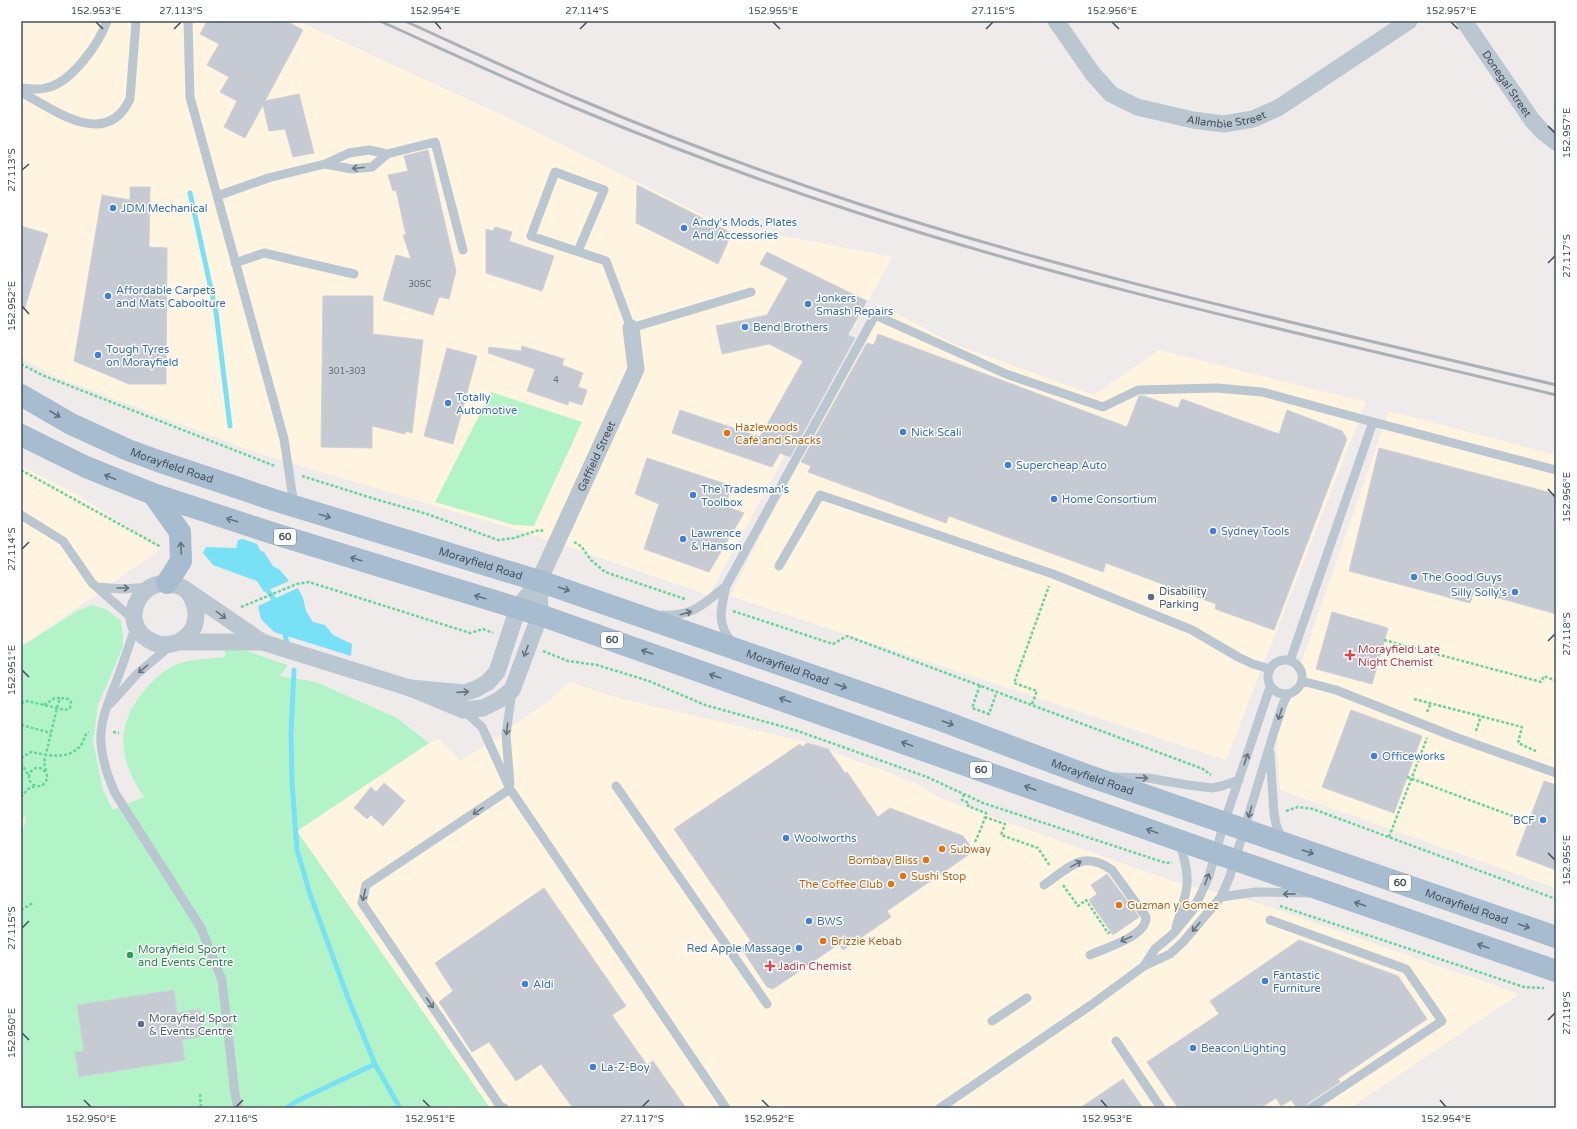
<svg xmlns="http://www.w3.org/2000/svg" width="1577" height="1129" viewBox="0 0 1577 1129" font-family="'Varela Round',sans-serif">
<rect width="100%" height="100%" fill="#efebeb"/>
<path fill="#fef4df" d="M21 21H298L517 122 731 229 738 227 892 257 709 595 527 533 257 453 54 376 21 357Z
M879 304 954 344 1094 395 1159 350 1366 402 1226 760 730 596Z
M1389 411 1556 455V888L1280 790 1276 735Z
M21 466 73 492 161 549 51 626 21 645Z
M569 682 622 699 807 742 916 783 942 799 1178 883 1252 901 1519 994 1350 1108H490L297 831 429 743 440 739 460 761 482 748 550 700Z"/>
<path fill="#b2f4c8" d="M491 392 582 422 534 526 514 525 435 502Z
M92 605 106 609 121 621 123 637V647L98 705 93 742 103 790 113 810 144 797C121 763 114 731 140 696 148 685 159 674 171 667 187 658 207 659 225 657V649L247 651 288 665 280 676 316 682 397 718 429 743 297 831 490 1108H21V828L24 827 26 816 21 818V647L77 611Z"/>
<path fill="#79e1f6" d="M243 539 257 544 260 550 264 552 273 566 280 570 289 581 264 592 257 581 213 565 203 553 206 547 236 548 238 540Z
M298 588 303 598 306 611 313 622 325 625 333 635 352 644 351 656 274 632 261 619 258 606Z"/>
<g fill="none" stroke-linecap="round" stroke-linejoin="round">
<path stroke="#79e1f6" stroke-width="5" d="M190 193 216 312 230 426
M264 585 278 605
M284 630 287 643
M294 670 291 733 292 783 297 850 310 894 348 998 375 1064 400 1108
M287 1108 297 1101 375 1064"/>
</g>
<path fill="#c6cad2" stroke="#ced1d8" d="M207 21H286L303 30 265 101 299 94 314 153 293 157 285 129 269 131 263 105 245 138 224 127 237 101 220 92 229 77 207 65 219 44 200 34Z
M428 150 456 271 449 299 439 297 433 315 383 300 396 255 411 259 403 235H406L396 190 393 191 388 175 408 171 404 156Z
M637 185 732 233 718 264 636 223Z
M130 187H150L149 247 167 248 166 384H129L74 361 102 195 130 200Z
M21 226 48 234 24 310 21 309Z
M495 227 512 232 509 241 554 256 542 291 486 273V229L493 231Z
M767 252 867 301 848 335 855 338 790 457 780 453 772 467 672 433 680 410 760 437 803 361 769 344 722 354 716 326 767 315 788 278 760 264Z
M323 296H373V334L423 340 412 433 406 431 405 434 372 426V448L321 447Z
M878 334 1127 427 1139 396H1144L1178 408 1182 399 1279 434 1287 410 1342 431 1347 439 1274 630 1215 609 1216 604 1106 563 1103 572 949 516 946 523 808 472 811 466 801 462 867 343 874 345Z
M522 346 564 359 562 365 583 373 578 387 587 390 582 405 569 401 568 405 527 391 535 369 488 353 489 347 521 351Z
M447 348 477 356 453 444 424 436Z
M1379 448 1556 494V614L1474 591 1470 603 1349 571Z
M647 458 732 486 725 506 744 513 709 572 644 549 659 504 635 494Z
M1332 612 1388 628 1372 684 1316 669Z
M1351 710 1422 736 1394 813 1322 787Z
M807 743 828 749 845 773 847 772 878 817 890 808 963 836 974 851 887 911 891 917 843 950 839 944 773 989 767 987 741 948 751 941 674 829 800 744 802 747Z
M1544 781 1556 785V870L1516 855Z
M384 783 405 801 383 826 371 815 367 819 354 808 371 787 376 792Z
M1107 874 1139 917 1113 935 1089 900 1097 894 1091 885Z
M544 888 626 1006 612 1015 647 1065 653 1061 686 1108H573L541 1064 516 1081 489 1042 472 1052 439 1002 453 991 435 963Z
M1299 940 1398 976 1427 1019 1338 1079 1340 1082 1308 1103 1305 1108H1297L1291 1100 1281 1106 1276 1098 1260 1108H1178L1147 1062 1219 1014 1210 1001Z
M174 990 177 1013 200 1009 204 1036 182 1040 185 1060 79 1077 75 1052 84 1051 77 1005Z
M1123 1079 1143 1108H1080Z"/>
<g fill="none" stroke-linecap="round" stroke-linejoin="round">
<path stroke="#66d59a" stroke-width="2.5" stroke-dasharray="3 2" stroke-linecap="butt" d="M21 364 42 375 275 466
M21 470 161 547
M302 476 375 499 427 514 498 540 514 538 539 530 545 531
M574 542 581 546 591 560 605 572 685 599
M241 607 297 584 309 582 470 633 483 629 493 633
M733 611 833 644 847 636 1203 769 1211 775
M1384 640 1541 682 1544 676 1556 681
M543 651 568 661 597 665 649 681 705 705 795 730 927 777 983 803 1166 863 1172 862
M980 685 972 708 989 714 997 691
M1414 699 1522 727 1518 743 1536 751
M21 703 27 701 57 708C62 709 66 711 70 708L71 702 68 699 63 698 59 701 57 708 44 762 46 771
M1032 704 1037 691 1014 683 1049 586
M44 705 55 698H61
M1427 712 1431 703
M21 725 51 733
M1476 731 1481 716
M113 732 119 733
M21 758 31 752C47 755 69 761 81 745 85 741 83 735 89 732
M21 763 29 776
M29 777a9 9 0 1 1 18 0a9 9 0 1 1-18 0Z
M1407 777 1518 818
M964 794 962 800 969 803 968 806 986 813 985 817 1005 824 1001 835 1038 848 1050 866
M21 797 28 789 35 786
M1286 811 1298 807 1313 809 1556 899
M1389 837 1427 738
M975 842 982 826 985 817
M1063 885 1078 906 1086 900 1108 933 1110 932
M1280 906 1524 987 1544 988
M21 910 33 903
M200 1094 201 1108"/>
<path stroke="#bac7d0" stroke-width="9" d="M188 21 190 97 284 439 294 505
M21 88C29 89 38 90 46 88 71 83 99 44 107 21
M21 92C54 110 106 150 130 99L136 21
M325 164 352 169 372 167 387 154 435 142 463 250
M217 196 268 178 325 164 349 153 369 150 387 154
M578 251 604 190 555 172 531 236 606 261 631 328 751 292
M235 263 264 253 354 274
M21 515 63 541 92 583 135 621
M779 566 820 495 1053 574 1192 630 1238 657 1253 664 1270 669
M97 587 124 589 149 587
M663 615C693 617 705 603 726 586
M136 625C131 640 126 655 121 669 113 692 99 718 101 743 102 760 108 777 115 793L201 928 222 980 235 1094 238 1108
M732 643C716 623 721 609 726 586L875 315 1006 374 1103 407 1138 390 1217 388 1262 392 1373 422
M1268 677a17 17 0 1 1 34 0a17 17 0 1 1-34 0Z
M1290 661 1373 422 1556 470
M1302 681 1336 690 1455 737 1556 773
M110 704 137 674 170 646
M463 710 482 727 510 789 726 1108
M1270 753 1274 814 1276 824 1282 840
M1114 777 1148 778 1188 785 1212 788 1222 786 1239 780
M510 784 506 735 512 691
M616 786 767 1004
M1044 885C1069 868 1082 849 1112 870L1146 917C1147 936 1106 948 1090 955
M1221 897 1256 892 1309 893
M1270 920 1406 969 1442 1021 1311 1108
M1176 927C1187 892 1193 880 1179 843
M1144 966 1155 949 1174 933 1192 911 1200 896 1209 876 1224 823 1270 687
M992 1021 1027 998
M1116 1041 1161 1108
M504 1108 500 1106 362 903 366 885 510 789
M940 1108 1091 1005 1144 966 1170 954 1183 942 1221 897 1230 876 1273 735 1283 704 1288 694"/>
<g stroke="#bac7d0" stroke-width="17">
<path id="s1" d="M1056 21 1093 74 1111 94 1137 107 1193 120 1224 124 1253 119 1278 108 1409 21"/>
<path id="s2" d="M1464 21 1532 120 1542 131 1556 142"/>
<path d="M189 593C200 610 199 633 178 642 169 646 160 646 151 641 114 623 143 567 183 588L262 642"/>
<path d="M180 642H262L410 688 463 710 483 708 499 700 512 690 540 615 539 581"/>
<path id="s3" d="M410 688 464 693 476 689 488 682 497 672 518 608 539 581 636 369 631 328"/>
</g>
<g stroke="#a7bdcf" stroke-width="22">
<path id="s4" d="M21 395 71 424 128 450 158 461 274 500 539 581 935 718 1089 776 1556 937"/>
<path d="M21 435 86 467 153 494 272 533 540 615 1215 853 1556 971"/>
<path d="M153 494 180 532 181 561 167 583"/>
</g>
<path stroke="#acb1b7" stroke-width="3" d="M380 21C444 50 508 80 573 107 664 145 758 180 852 211 1083 287 1321 338 1556 395
M405 21C462 47 519 74 576 98 668 137 762 172 856 203 1085 278 1322 329 1556 385"/>
</g>
<defs><path id="oneway-shaft" d="M-6 0H5M1.5-3L5.5 0L1.5 3" fill="none" stroke-width="1.6" stroke-linecap="round" stroke-linejoin="round"/></defs>
<g stroke="#66747e">
<use href="#oneway-shaft" transform="translate(358 168) rotate(175)"/>
<use href="#oneway-shaft" transform="translate(123 588)"/>
<use href="#oneway-shaft" transform="translate(686 613) rotate(-16)"/>
<use href="#oneway-shaft" transform="translate(221 615) rotate(36)"/>
<use href="#oneway-shaft" transform="translate(526 651) rotate(110)"/>
<use href="#oneway-shaft" transform="translate(143 669) rotate(140)"/>
<use href="#oneway-shaft" transform="translate(463 692) rotate(-4)"/>
<use href="#oneway-shaft" transform="translate(1280 714) rotate(108)"/>
<use href="#oneway-shaft" transform="translate(507 729) rotate(97)"/>
<use href="#oneway-shaft" transform="translate(1246 759) rotate(-71)"/>
<use href="#oneway-shaft" transform="translate(1142 778) rotate(2)"/>
<use href="#oneway-shaft" transform="translate(478 811) rotate(146)"/>
<use href="#oneway-shaft" transform="translate(1250 812) rotate(106)"/>
<use href="#oneway-shaft" transform="translate(1076 864) rotate(-29)"/>
<use href="#oneway-shaft" transform="translate(1207 879) rotate(-69)"/>
<use href="#oneway-shaft" transform="translate(1289 894) rotate(179)"/>
<use href="#oneway-shaft" transform="translate(364 895) rotate(104)"/>
<use href="#oneway-shaft" transform="translate(1196 927) rotate(130)"/>
<use href="#oneway-shaft" transform="translate(1126 939) rotate(155)"/>
<use href="#oneway-shaft" transform="translate(430 1003) rotate(56)"/>
</g>
<g stroke="#60717e">
<use href="#oneway-shaft" transform="translate(55 414) rotate(30)"/>
<use href="#oneway-shaft" transform="translate(110 477) rotate(-158)"/>
<use href="#oneway-shaft" transform="translate(325 516) rotate(17)"/>
<use href="#oneway-shaft" transform="translate(232 520) rotate(-162)"/>
<use href="#oneway-shaft" transform="translate(181 548) rotate(-93)"/>
<use href="#oneway-shaft" transform="translate(356 559) rotate(-163)"/>
<use href="#oneway-shaft" transform="translate(564 589) rotate(19)"/>
<use href="#oneway-shaft" transform="translate(480 597) rotate(-163)"/>
<use href="#oneway-shaft" transform="translate(647 652) rotate(-161)"/>
<use href="#oneway-shaft" transform="translate(715 676) rotate(-161)"/>
<use href="#oneway-shaft" transform="translate(841 686) rotate(19)"/>
<use href="#oneway-shaft" transform="translate(785 700) rotate(-160)"/>
<use href="#oneway-shaft" transform="translate(948 723) rotate(20)"/>
<use href="#oneway-shaft" transform="translate(907 744) rotate(-160)"/>
<use href="#oneway-shaft" transform="translate(1030 788) rotate(-160)"/>
<use href="#oneway-shaft" transform="translate(1152 831) rotate(-160)"/>
<use href="#oneway-shaft" transform="translate(1308 852) rotate(19)"/>
<use href="#oneway-shaft" transform="translate(1360 904) rotate(-161)"/>
<use href="#oneway-shaft" transform="translate(1524 926) rotate(19)"/>
<use href="#oneway-shaft" transform="translate(1483 946) rotate(-161)"/>
</g>
<path fill="none" stroke="#42505b" stroke-width="1.5" d="M96 22 103 29M435 22 441 29M773 22 780 29M1112 22 1119 29M1451 22 1458 29M174 29 181 22M580 29 587 22M986 29 993 22M1548 126 1555 133M22 170 29 164M1548 263 1555 256M22 306 29 314M1548 489 1555 497M22 549 29 542M1548 641 1555 634M22 670 29 677M1548 853 1555 860M22 928 29 921M1548 1020 1555 1013M22 1033 29 1040M84 1100 91 1107M423 1100 430 1107M762 1100 769 1107M1101 1100 1107 1107M1440 1100 1446 1107M236 1107 243 1100M642 1107 649 1100"/>
<g fill="#3f7fe0" stroke="#fff" stroke-width="1.5">
<circle cx="113" cy="208" r="4"/>
<circle cx="684" cy="228" r="4"/>
<circle cx="108" cy="296" r="4"/>
<circle cx="808" cy="304" r="4"/>
<circle cx="745" cy="327" r="4"/>
<circle cx="98" cy="355" r="4"/>
<circle cx="448" cy="403" r="4"/>
<circle cx="903" cy="432" r="4"/>
<circle cx="1008" cy="465" r="4"/>
<circle cx="693" cy="495" r="4"/>
<circle cx="1054" cy="499" r="4"/>
<circle cx="1213" cy="531" r="4"/>
<circle cx="683" cy="539" r="4"/>
<circle cx="1414" cy="577" r="4"/>
<circle cx="1515" cy="592" r="4"/>
<circle cx="1374" cy="756" r="4"/>
<circle cx="1543" cy="820" r="4"/>
<circle cx="786" cy="838" r="4"/>
<circle cx="809" cy="921" r="4"/>
<circle cx="799" cy="948" r="4"/>
<circle cx="1265" cy="981" r="4"/>
<circle cx="525" cy="984" r="4"/>
<circle cx="1193" cy="1048" r="4"/>
<circle cx="593" cy="1067" r="4"/>
</g>
<g fill="#e8710a" stroke="#fff" stroke-width="1.5">
<circle cx="727" cy="433" r="4"/>
<circle cx="942" cy="849" r="4"/>
<circle cx="926" cy="860" r="4"/>
<circle cx="903" cy="876" r="4"/>
<circle cx="891" cy="884" r="4"/>
<circle cx="1119" cy="905" r="4"/>
<circle cx="823" cy="941" r="4"/>
</g>
<g fill="#5c6f8a" stroke="#fff" stroke-width="1.5">
<circle cx="1151" cy="597" r="4"/>
<circle cx="141" cy="1024" r="4"/>
</g>
<g fill="#e0444e" stroke="#fff" stroke-width="1.5">
<path d="M1348 649h4v4h4v4h-4v4h-4v-4h-4v-4h4z"/>
<path d="M768 960h4v4h4v4h-4v4h-4v-4h-4v-4h4z"/>
</g>
<circle fill="#2e9e5b" stroke="#fff" stroke-width="1.5" cx="130" cy="955" r="4"/>
<g text-anchor="middle" dominant-baseline="central" stroke-width="3" stroke-linejoin="round" paint-order="stroke">
<g font-size="9" fill="#636e79">
<text x="420" y="284">305C</text>
<text x="347" y="371">301-303</text>
<text x="556" y="380">4</text>
</g>
<g fill="#fff" stroke="#7b848c" stroke-width="1">
<rect x="274" y="529" width="22" height="16" rx="3"/>
<rect x="601" y="632" width="22" height="16" rx="3"/>
<rect x="970" y="762" width="22" height="16" rx="3"/>
<rect x="1389" y="875" width="22" height="16" rx="3"/>
</g>
<g font-size="10" font-weight="bold" fill="#42505b">
<text x="285" y="537">60</text>
<text x="612" y="640">60</text>
<text x="981" y="770">60</text>
<text x="1400" y="883">60</text>
</g>
<g font-size="11" fill="#42505b" stroke="#fff">
<text stroke="none"><textPath href="#s2" startOffset="76">Donegal Street</textPath></text>
<text stroke="none"><textPath href="#s1" startOffset="212">Allambie Street</textPath></text>
<text stroke="none"><textPath href="#s3" startOffset="333">Gaffield Street</textPath></text>
<text stroke="none"><textPath href="#s4" startOffset="167">Morayfield Road</textPath></text>
<text stroke="none"><textPath href="#s4" startOffset="491">Morayfield Road</textPath></text>
<text stroke="none"><textPath href="#s4" startOffset="815">Morayfield Road</textPath></text>
<text stroke="none"><textPath href="#s4" startOffset="1139">Morayfield Road</textPath></text>
<text stroke="none"><textPath href="#s4" startOffset="1535">Morayfield Road</textPath></text>
</g>
<g font-size="11" fill="#366cbe" stroke="#fff" text-anchor="start">
<text x="121" y="208">JDM Mechanical</text>
<text x="692" y="222">Andy's Mods, Plates<tspan x="692" dy="13">And Accessories</tspan></text>
<text x="116" y="290">Affordable Carpets<tspan x="116" dy="13">and Mats Caboolture</tspan></text>
<text x="816" y="298">Jonkers<tspan x="816" dy="13">Smash Repairs</tspan></text>
<text x="753" y="327">Bend Brothers</text>
<text x="106" y="349">Tough Tyres<tspan x="106" dy="13">on Morayfield</tspan></text>
<text x="456" y="397">Totally<tspan x="456" dy="13">Automotive</tspan></text>
<text x="911" y="432">Nick Scali</text>
<text x="1016" y="465">Supercheap Auto</text>
<text x="701" y="489">The Tradesman's<tspan x="701" dy="13">Toolbox</tspan></text>
<text x="1062" y="499">Home Consortium</text>
<text x="1221" y="531">Sydney Tools</text>
<text x="691" y="533">Lawrence<tspan x="691" dy="13">&amp; Hanson</tspan></text>
<text x="1422" y="577">The Good Guys</text>
<text x="1507" y="592" text-anchor="end">Silly Solly's</text>
<text x="1382" y="756">Officeworks</text>
<text x="1535" y="820" text-anchor="end">BCF</text>
<text x="794" y="838">Woolworths</text>
<text x="817" y="921">BWS</text>
<text x="791" y="948" text-anchor="end">Red Apple Massage</text>
<text x="1273" y="975">Fantastic<tspan x="1273" dy="13">Furniture</tspan></text>
<text x="533" y="984">Aldi</text>
<text x="1201" y="1048">Beacon Lighting</text>
<text x="601" y="1067">La-Z-Boy</text>
</g>
<g font-size="11" fill="#c56008" stroke="#fff" text-anchor="start">
<text x="735" y="427">Hazlewoods<tspan x="735" dy="13">Cafe and Snacks</tspan></text>
<text x="950" y="849">Subway</text>
<text x="918" y="860" text-anchor="end">Bombay Bliss</text>
<text x="911" y="876">Sushi Stop</text>
<text x="883" y="884" text-anchor="end">The Coffee Club</text>
<text x="1127" y="905">Guzman y Gomez</text>
<text x="831" y="941">Brizzie Kebab</text>
</g>
<g font-size="11" fill="#4e5e75" stroke="#fff" text-anchor="start">
<text x="1159" y="591">Disability<tspan x="1159" dy="13">Parking</tspan></text>
<text x="149" y="1018">Morayfield Sport<tspan x="149" dy="13">&amp; Events Centre</tspan></text>
</g>
<g font-size="11" fill="#be3a42" stroke="#fff" text-anchor="start">
<text x="1358" y="649">Morayfield Late<tspan x="1358" dy="13">Night Chemist</tspan></text>
<text x="778" y="966">Jadin Chemist</text>
</g>
<g font-size="11" fill="#27864d" stroke="#fff" text-anchor="start">
<text x="138" y="949">Morayfield Sport<tspan x="138" dy="13">and Events Centre</tspan></text>
</g>
</g>
<rect width="1577" height="1129" fill="none" stroke="#ffffff" stroke-width="44"/>
<rect x="22" y="22" width="1533" height="1085" fill="none" stroke="#42505b" stroke-width="1.5"/>
<g font-size="10" text-anchor="middle" fill="#42505b">
<text x="96" y="14">152.953°E</text>
<text x="181" y="14">27.113°S</text>
<text x="435" y="14">152.954°E</text>
<text x="587" y="14">27.114°S</text>
<text x="773" y="14">152.955°E</text>
<text x="993" y="14">27.115°S</text>
<text x="1112" y="14">152.956°E</text>
<text x="1451" y="14">152.957°E</text>
<text transform="translate(1566 133) rotate(-90)" y="4">152.957°E</text>
<text transform="translate(11 170) rotate(-90)" y="4">27.113°S</text>
<text transform="translate(1566 256) rotate(-90)" y="4">27.117°S</text>
<text transform="translate(11 306) rotate(-90)" y="4">152.952°E</text>
<text transform="translate(1566 497) rotate(-90)" y="4">152.956°E</text>
<text transform="translate(11 549) rotate(-90)" y="4">27.114°S</text>
<text transform="translate(1566 634) rotate(-90)" y="4">27.118°S</text>
<text transform="translate(11 670) rotate(-90)" y="4">152.951°E</text>
<text transform="translate(1566 860) rotate(-90)" y="4">152.955°E</text>
<text transform="translate(11 928) rotate(-90)" y="4">27.115°S</text>
<text transform="translate(1566 1013) rotate(-90)" y="4">27.119°S</text>
<text transform="translate(11 1033) rotate(-90)" y="4">152.950°E</text>
<text x="91" y="1122">152.950°E</text>
<text x="236" y="1122">27.116°S</text>
<text x="430" y="1122">152.951°E</text>
<text x="642" y="1122">27.117°S</text>
<text x="769" y="1122">152.952°E</text>
<text x="1107" y="1122">152.953°E</text>
<text x="1446" y="1122">152.954°E</text>
</g>
</svg>
